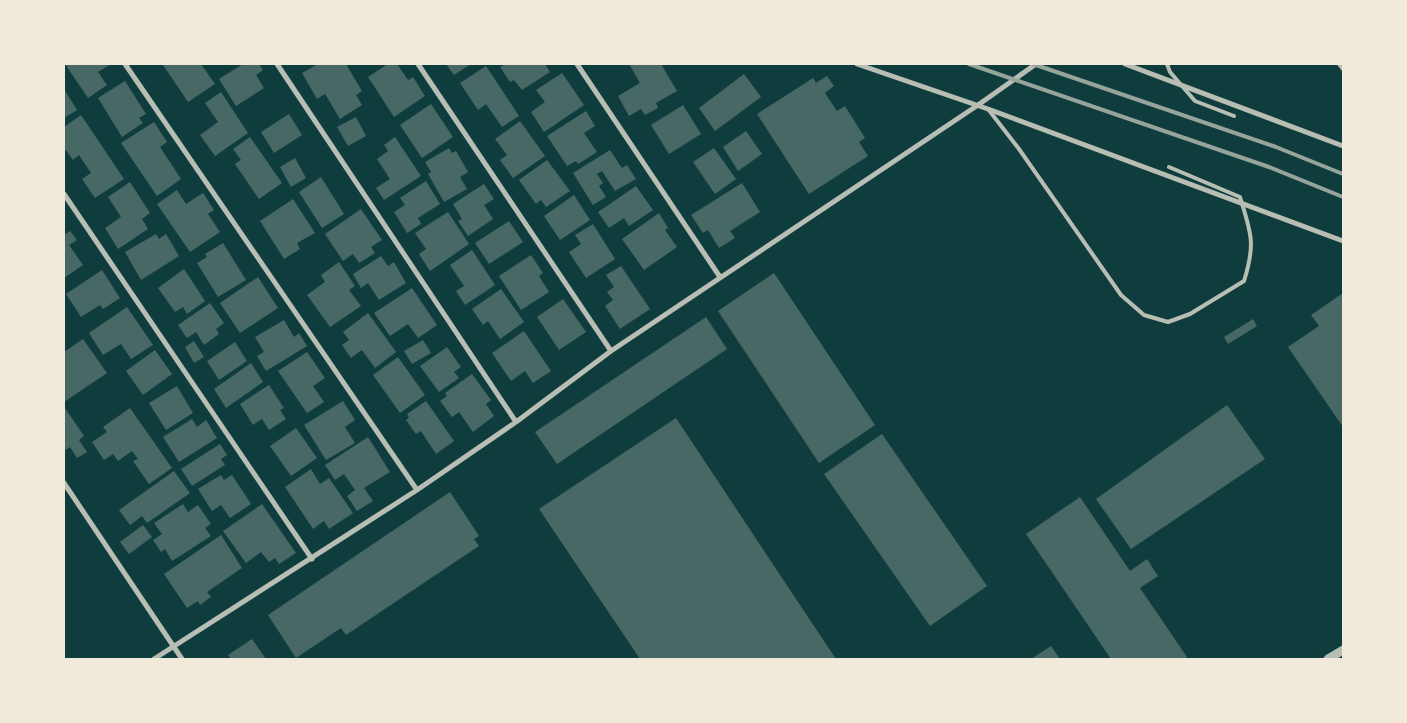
<svg xmlns="http://www.w3.org/2000/svg" width="1407" height="723" viewBox="0 0 1407 723" font-family="'PT Sans Narrow',sans-serif">
<rect width="100%" height="100%" fill="#0f3d3e"/>
<path fill="#486865" d="M65 64H108L109 65 98 72 107 85 88 98Z
M165 64H201L215 84 188 102 163 65Z
M243 64H259L263 70 256 75 264 88 236 106 219 79Z
M318 64H346L362 91 356 95 362 105 340 119 325 94 317 99 302 73Z
M388 64H397L408 80 413 77 425 96 394 117 368 77Z
M446 64H471L454 75Z
M506 64H545L550 72 522 90 514 80 510 82 500 67Z
M629 64H661L677 91 656 103 658 108 645 115 641 109 629 116 618 96 640 83Z
M486 66 519 116 502 127 486 104 478 110 460 83Z
M562 73 584 105 544 132 531 112 545 102 536 90Z
M744 74 761 97 715 131 699 108Z
M827 76 834 86 825 93 837 111 845 106 865 138 859 142 868 156 809 194 757 114 813 78 816 83Z
M125 81 146 114 139 118 143 123 122 137 98 98Z
M64 89 77 110 64 118Z
M221 92 248 133 215 156 200 135 218 122 205 103Z
M431 104 453 137 422 158 400 125Z
M683 105 701 134 669 154 651 125Z
M586 111 595 126 584 133 597 152 578 164 576 161 567 166 547 136Z
M289 114 302 135 274 153 261 132Z
M81 115 124 179 95 198 82 179 91 173 79 155 73 160 66 150 64 152V127Z
M356 117 366 136 348 146 337 127Z
M520 121 545 156 513 178 500 160 507 155 495 139Z
M154 122 167 142 160 147 181 179 157 196 121 143Z
M746 131 762 154 738 171 723 147Z
M250 137 282 183 259 199 235 164 241 160 233 149Z
M395 137 421 176 384 200 376 188 390 179 377 159 388 151 384 145Z
M449 148 452 153 456 151 468 172 460 177 467 189 444 202 428 174 431 172 425 162Z
M714 148 736 179 715 194 693 162Z
M610 150 622 168 627 165 636 179 615 191 602 171 597 174 603 183 599 186 606 197 593 205 573 173Z
M295 158 306 178 291 187 280 167Z
M547 160 570 191 546 207 541 200 536 204 519 180Z
M321 177 344 214 322 228 299 192Z
M426 181 440 204 418 218 421 224 407 233 394 212 405 205 400 198Z
M130 182 150 213 142 219 148 229 118 249 105 228 121 217 108 197Z
M742 183 760 212 730 231 735 238 719 248 708 230 703 233 691 215Z
M484 184 494 199 484 205 493 219 468 236 458 221 462 219 453 204Z
M636 186 653 210 629 226 624 218 609 228 598 212Z
M177 190 186 204 203 193 214 210 208 214 220 232 190 252 157 204Z
M574 195 590 220 560 240 544 216Z
M293 199 315 233 297 243 300 249 284 259 260 221Z
M361 209 382 240 371 247 375 253 359 263 353 254 343 261 325 234Z
M448 212 469 244 430 271 419 254 426 249 415 233Z
M659 213 668 228 665 230 677 247 644 270 622 239Z
M509 221 523 242 489 264 475 243Z
M593 224 615 259 586 278 569 252 581 244 575 235Z
M70 231 77 240 69 245 83 265 64 278V235Z
M156 234 159 239 166 234 179 256 141 280 125 252Z
M223 243 246 280 218 297 197 263 207 257 205 254Z
M472 250 495 285 465 305 456 291 464 286 450 265Z
M531 255 543 273 539 276 549 292 521 310 499 276Z
M381 256 388 266 394 262 406 283 379 300 368 283 361 288 353 274Z
M339 262 355 286 349 290 361 306 330 327 307 295 325 282 321 275Z
M621 266 650 309 620 329 605 306 613 300 607 292 614 287 606 275Z
M184 269 205 301 187 314 183 307 175 312 158 288Z
M102 270 120 298 103 309 100 305 81 317 66 294Z
M774 273 875 425 819 463 718 311Z
M258 277 278 308 240 333 220 303Z
M412 288 437 325 418 338 408 324 390 336 374 313Z
M501 289 524 322 500 339 488 321 483 325 472 309Z
M1343 293V427L1288 347 1319 326 1311 315Z
M563 299 586 332 559 350 537 317Z
M210 303 224 323 216 329 219 334 204 345 196 332 187 338 178 325Z
M127 307 153 345 131 359 121 344 103 355 89 333Z
M368 313 396 352 375 368 362 350 351 358 342 345 349 340 343 332Z
M706 317 727 349 557 464 535 432Z
M1253 319 1257 326 1228 344 1224 337Z
M284 320 294 337 299 333 307 346 266 371 257 356 264 352 255 337Z
M524 331 551 371 533 383 525 371 511 381 492 353Z
M83 339 107 373 64 402V352Z
M423 340 431 353 412 364 404 351Z
M194 341 204 357 194 363 185 347Z
M235 342 247 361 219 380 207 361Z
M447 347 461 367 454 372 459 378 439 392 420 366Z
M155 350 172 374 143 395 126 371Z
M307 352 325 378 313 386 324 402 307 413 278 371Z
M398 357 425 395 400 413 373 375Z
M251 363 263 382 226 408 214 389Z
M472 374 491 400 486 404 494 416 473 432 459 412 452 417 440 401 447 396 445 393Z
M269 385 284 408 280 410 286 419 269 430 262 419 253 425 240 404Z
M177 386 193 413 166 430 149 403Z
M343 401 355 420 345 427 355 443 326 460 304 425Z
M426 401 454 441 436 454 421 431 416 434 406 420 409 418 407 414Z
M1227 405 1265 459 1131 549 1096 499Z
M65 408 84 436 79 440 87 452 77 458 70 447 66 450 64 447V409Z
M130 408 172 468 149 484 133 461 138 459 132 451 118 461 113 454 104 460 92 442 107 432 103 427Z
M676 418 804 611 836 659H640L539 509Z
M192 419 197 427 206 420 217 438 179 462 163 437Z
M296 428 317 458 291 476 270 446Z
M882 434 987 586 930 626 824 474Z
M368 437 390 472 364 488 373 501 357 511 347 496 355 490 344 474 335 480 325 465Z
M220 444 227 455 221 459 225 465 192 486 181 469Z
M311 469 320 484 329 478 353 513 329 529 324 521 313 529 285 487Z
M174 471 190 493 147 523 142 516 130 525 119 510Z
M221 475 224 480 232 475 251 504 230 518 221 505 212 511 198 489Z
M450 492 479 536 474 539 479 546 346 635 341 628 296 658 268 615Z
M1080 497 1130 571 1147 559 1158 576 1140 588 1187 657 1184 659H1111L1026 534Z
M183 504 188 512 198 505 211 524 205 528 211 536 172 561 165 549 161 552 153 540 162 534 154 523Z
M262 504 296 553 279 564 275 558 269 562 261 552 246 563 223 531Z
M143 525 152 537 129 554 120 542Z
M221 535 242 568 207 592 211 597 200 605 198 601 187 608 164 574Z
M252 639 266 659H231L228 655Z
M1051 646 1060 659H1031Z"/>
<g fill="none" stroke-linecap="round" stroke-linejoin="round">
<path stroke="#b8beb3" stroke-width="4" d="M1167 64 1170 72 1195 101 1234 116
M1339 64 1343 69
M988 109 1019 149 1121 295 1144 315 1168 322 1190 314 1244 281C1256 243 1251 233 1240 197L1169 167"/>
<path stroke="#b8beb3" stroke-width="5" d="M125 64 417 490
M277 64 516 422
M418 64 611 351
M577 64 720 277
M857 64 988 109 1343 241
M1125 64 1343 146
M64 194 312 559
M64 483 182 659
M154 659 417 490 516 422 611 351 978 105 1036 64"/>
<path stroke="#b8beb3" stroke-width="9" d="M1328 659 1343 650"/>
<path stroke="#97a49c" stroke-width="4" d="M969 64 1269 167 1343 197
M1033 64 1276 147 1343 174"/>
</g>
<rect width="1407" height="723" fill="none" stroke="#f1e9da" stroke-width="130"/>
</svg>
